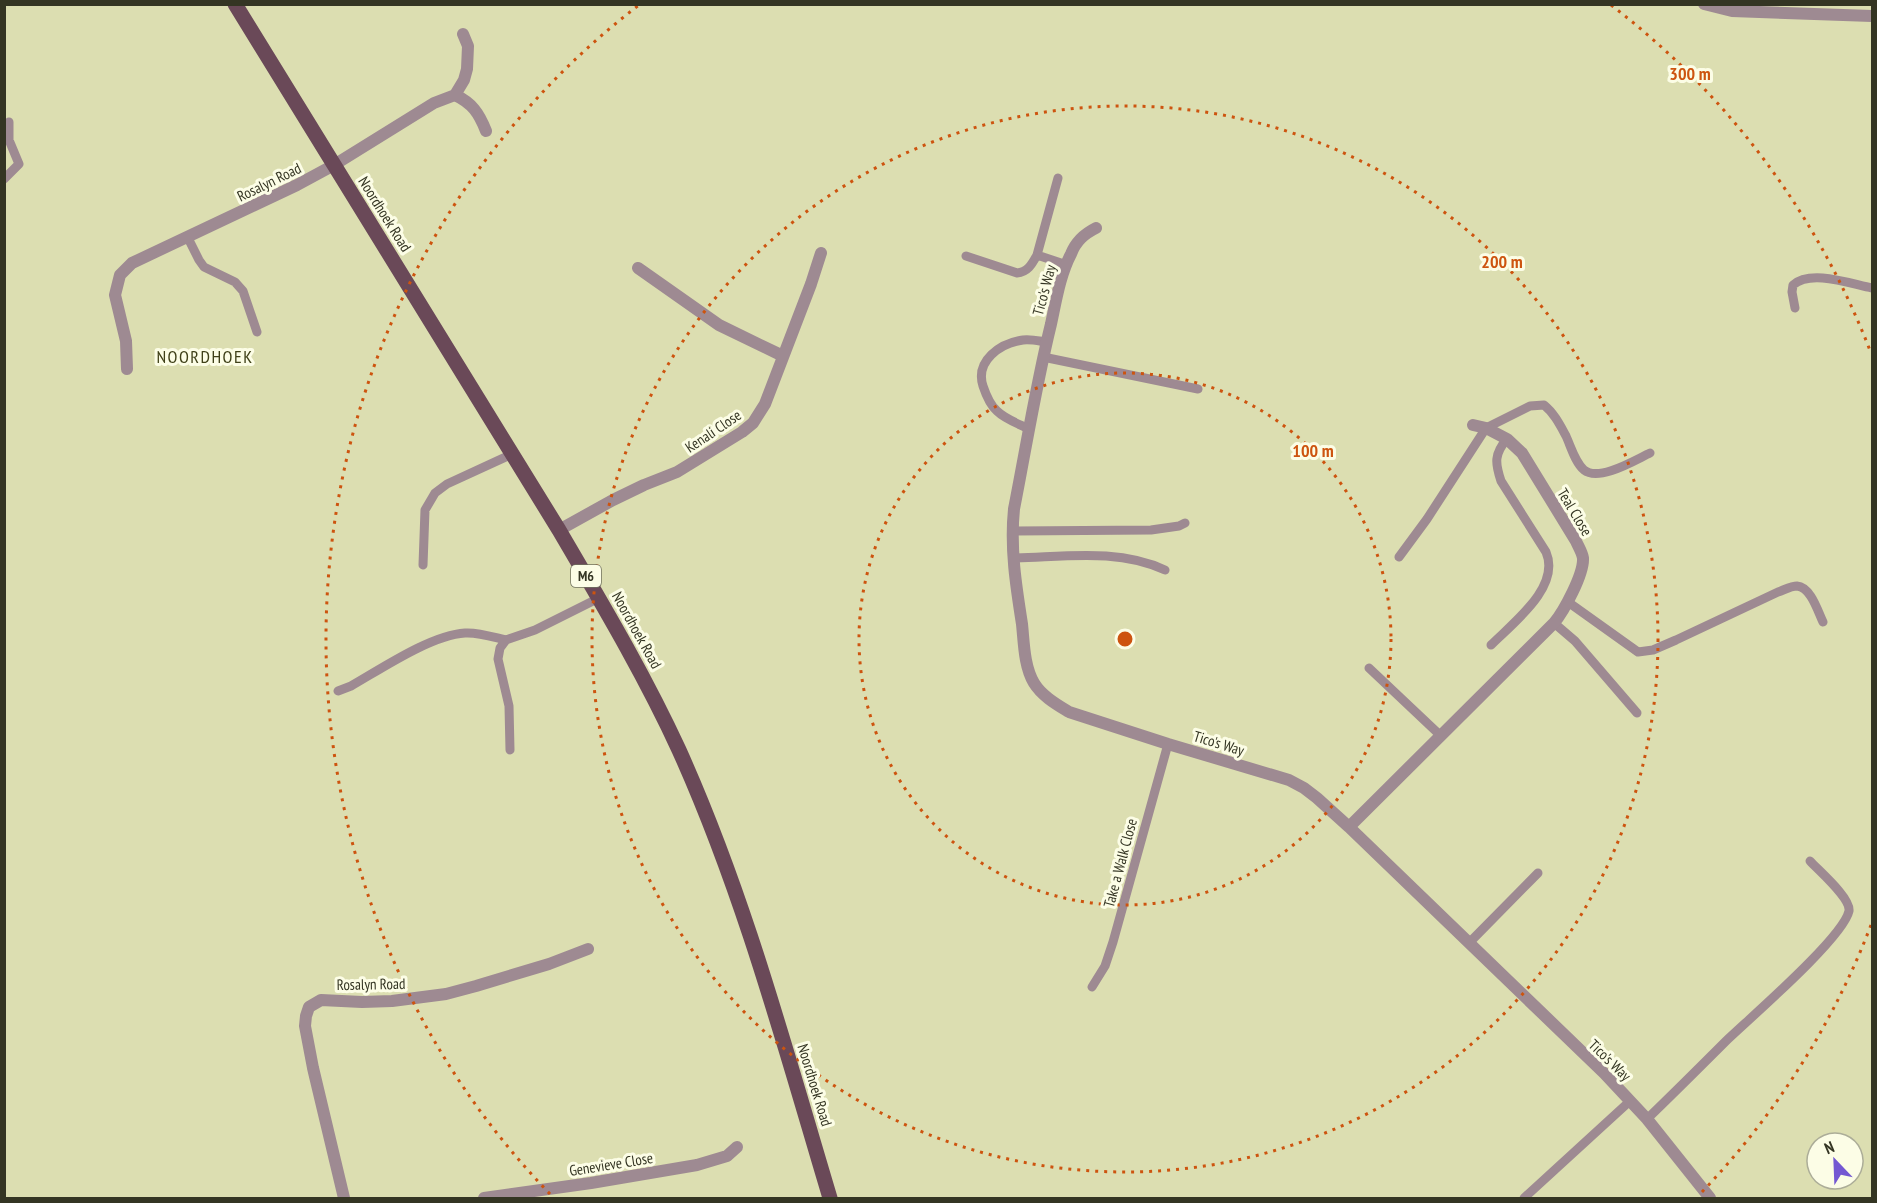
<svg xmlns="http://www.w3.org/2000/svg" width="1877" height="1203" viewBox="0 0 1877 1203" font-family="'PT Sans Narrow',sans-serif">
<rect width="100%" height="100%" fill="#dcdeb1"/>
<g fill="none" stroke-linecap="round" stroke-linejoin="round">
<path stroke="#9e8a92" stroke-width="9" d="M4 179 19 164 9 140V122
M188 238 199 260 204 267 235 282 243 291 257 332
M1037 255 1067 265
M966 256 1017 273C1028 272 1032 264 1037 255L1058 178
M1795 308 1792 292 1793 285C1811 269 1851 284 1872 288
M1043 357 1198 389
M1029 429C1019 424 1005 419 997 411 990 405 986 395 983 386 975 361 1000 343 1023 340 1031 339 1039 341 1046 342
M1012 531 1151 530 1179 526 1185 523
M1399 557 1427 519 1486 428 1530 406 1544 405C1554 413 1560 425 1566 436 1571 447 1575 462 1584 470 1599 482 1635 460 1650 453
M1013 558C1064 557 1118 548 1165 570
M423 565 425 510 435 493 447 484 512 454
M1568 602 1638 652 1653 650 1676 640 1778 592C1784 590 1791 586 1797 586 1811 587 1818 612 1823 622
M1554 623 1575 641 1637 713
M1491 645C1513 623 1561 587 1546 552L1501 481C1495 463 1494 454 1507 439
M1369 668 1441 736
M338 691 351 686C381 669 431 635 465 633 478 632 493 637 506 640
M510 750 509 706 498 659 500 648 506 640 535 630 599 598
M1469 943 1538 873
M1092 987 1105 966 1113 942 1168 744
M1647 1119C1674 1093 1700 1067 1726 1041 1750 1018 1843 938 1849 911 1851 898 1819 871 1810 861
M1524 1198 1630 1101"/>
<path stroke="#9e8a92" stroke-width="12" d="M1704 4 1732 11 1872 16
M455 95C472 103 479 113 486 131
M1096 228C1084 234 1076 241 1071 254 1060 275 1056 301 1051 324 1036 385 1026 448 1014 509 1010 548 1016 586 1022 624 1024 643 1024 666 1034 683 1042 696 1056 704 1069 712L1168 744 1289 780 1304 788 1317 798 1349 827 1604 1073 1647 1119 1710 1198
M638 268 719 325 783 356
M127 369 126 341 115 295 120 275 132 263 297 185 334 165 434 103 455 95 464 80 467 69 468 46 463 34
M559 530 613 500 644 485 677 472 742 432 753 423 765 404 811 284 821 253
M1349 827 1554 623C1564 611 1584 574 1583 558 1582 552 1578 546 1576 541L1522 453 1507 439 1486 428 1473 425
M344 1198 313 1068 305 1026 306 1016 309 1007 321 1000 362 1002 392 1001 446 994 476 986 549 964 588 949
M484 1198 591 1183 697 1165 727 1156 737 1147"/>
<path stroke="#6a4958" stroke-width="15" d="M235 4 559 530C601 602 644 674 679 750 744 894 785 1048 830 1198"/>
</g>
<g fill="none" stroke="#cd540f" stroke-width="3" stroke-dasharray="3 6">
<circle cx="1125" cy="639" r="266"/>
<circle cx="1125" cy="639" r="533"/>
<path d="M1871 925A799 799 0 0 1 1700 1194M550 1194A799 799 0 0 1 639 5M1611 5A799 799 0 0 1 1871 353"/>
</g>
<g text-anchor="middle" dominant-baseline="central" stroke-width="6" stroke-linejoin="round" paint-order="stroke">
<rect fill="#fcfde6" stroke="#70715e" stroke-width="1.5" x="571" y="565" width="30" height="22" rx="4.5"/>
<g font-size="14" font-weight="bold" fill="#343523">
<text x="586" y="576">M6</text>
</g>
<g font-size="15" fill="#343523" stroke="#fcfde6">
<text transform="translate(269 182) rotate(-26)">Rosalyn Road</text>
<text transform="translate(385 214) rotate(58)">Noordhoek Road</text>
<text transform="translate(1044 290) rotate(-75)">Tico's Way</text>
<text transform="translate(713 431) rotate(-34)">Kenali Close</text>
<text transform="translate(1575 512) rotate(59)">Teal Close</text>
<text transform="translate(637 630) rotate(61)">Noordhoek Road</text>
<text transform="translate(1219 743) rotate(17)">Tico's Way</text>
<text transform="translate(1120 863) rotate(-75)">Take a Walk Close</text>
<text transform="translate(371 984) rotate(-1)">Rosalyn Road</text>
<text transform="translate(1610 1060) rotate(44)">Tico's Way</text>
<text transform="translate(815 1085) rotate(73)">Noordhoek Road</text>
<text transform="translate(611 1164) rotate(-9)">Genevieve Close</text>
</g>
<g font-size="18" letter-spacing="1.5" fill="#3f4018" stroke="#fcfde6">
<text x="205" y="356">NOORDHOEK</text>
</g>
</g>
<circle cx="1125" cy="639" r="9" fill="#cd540f" stroke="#fcfde6" stroke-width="3"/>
<g font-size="18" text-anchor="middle" font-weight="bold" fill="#cd540f" stroke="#fcfde6" stroke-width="6" stroke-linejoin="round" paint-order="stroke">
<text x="1690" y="80">300 m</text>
<text x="1502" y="268">200 m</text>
<text x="1313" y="457">100 m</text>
</g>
<rect width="1877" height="1203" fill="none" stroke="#343523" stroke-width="12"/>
<g transform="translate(1835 1161) rotate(337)"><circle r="28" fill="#fcfde6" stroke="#acad98" stroke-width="1.5"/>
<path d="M0-4.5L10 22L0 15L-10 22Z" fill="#7458d2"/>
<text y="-9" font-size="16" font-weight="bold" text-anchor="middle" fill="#343523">N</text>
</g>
</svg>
